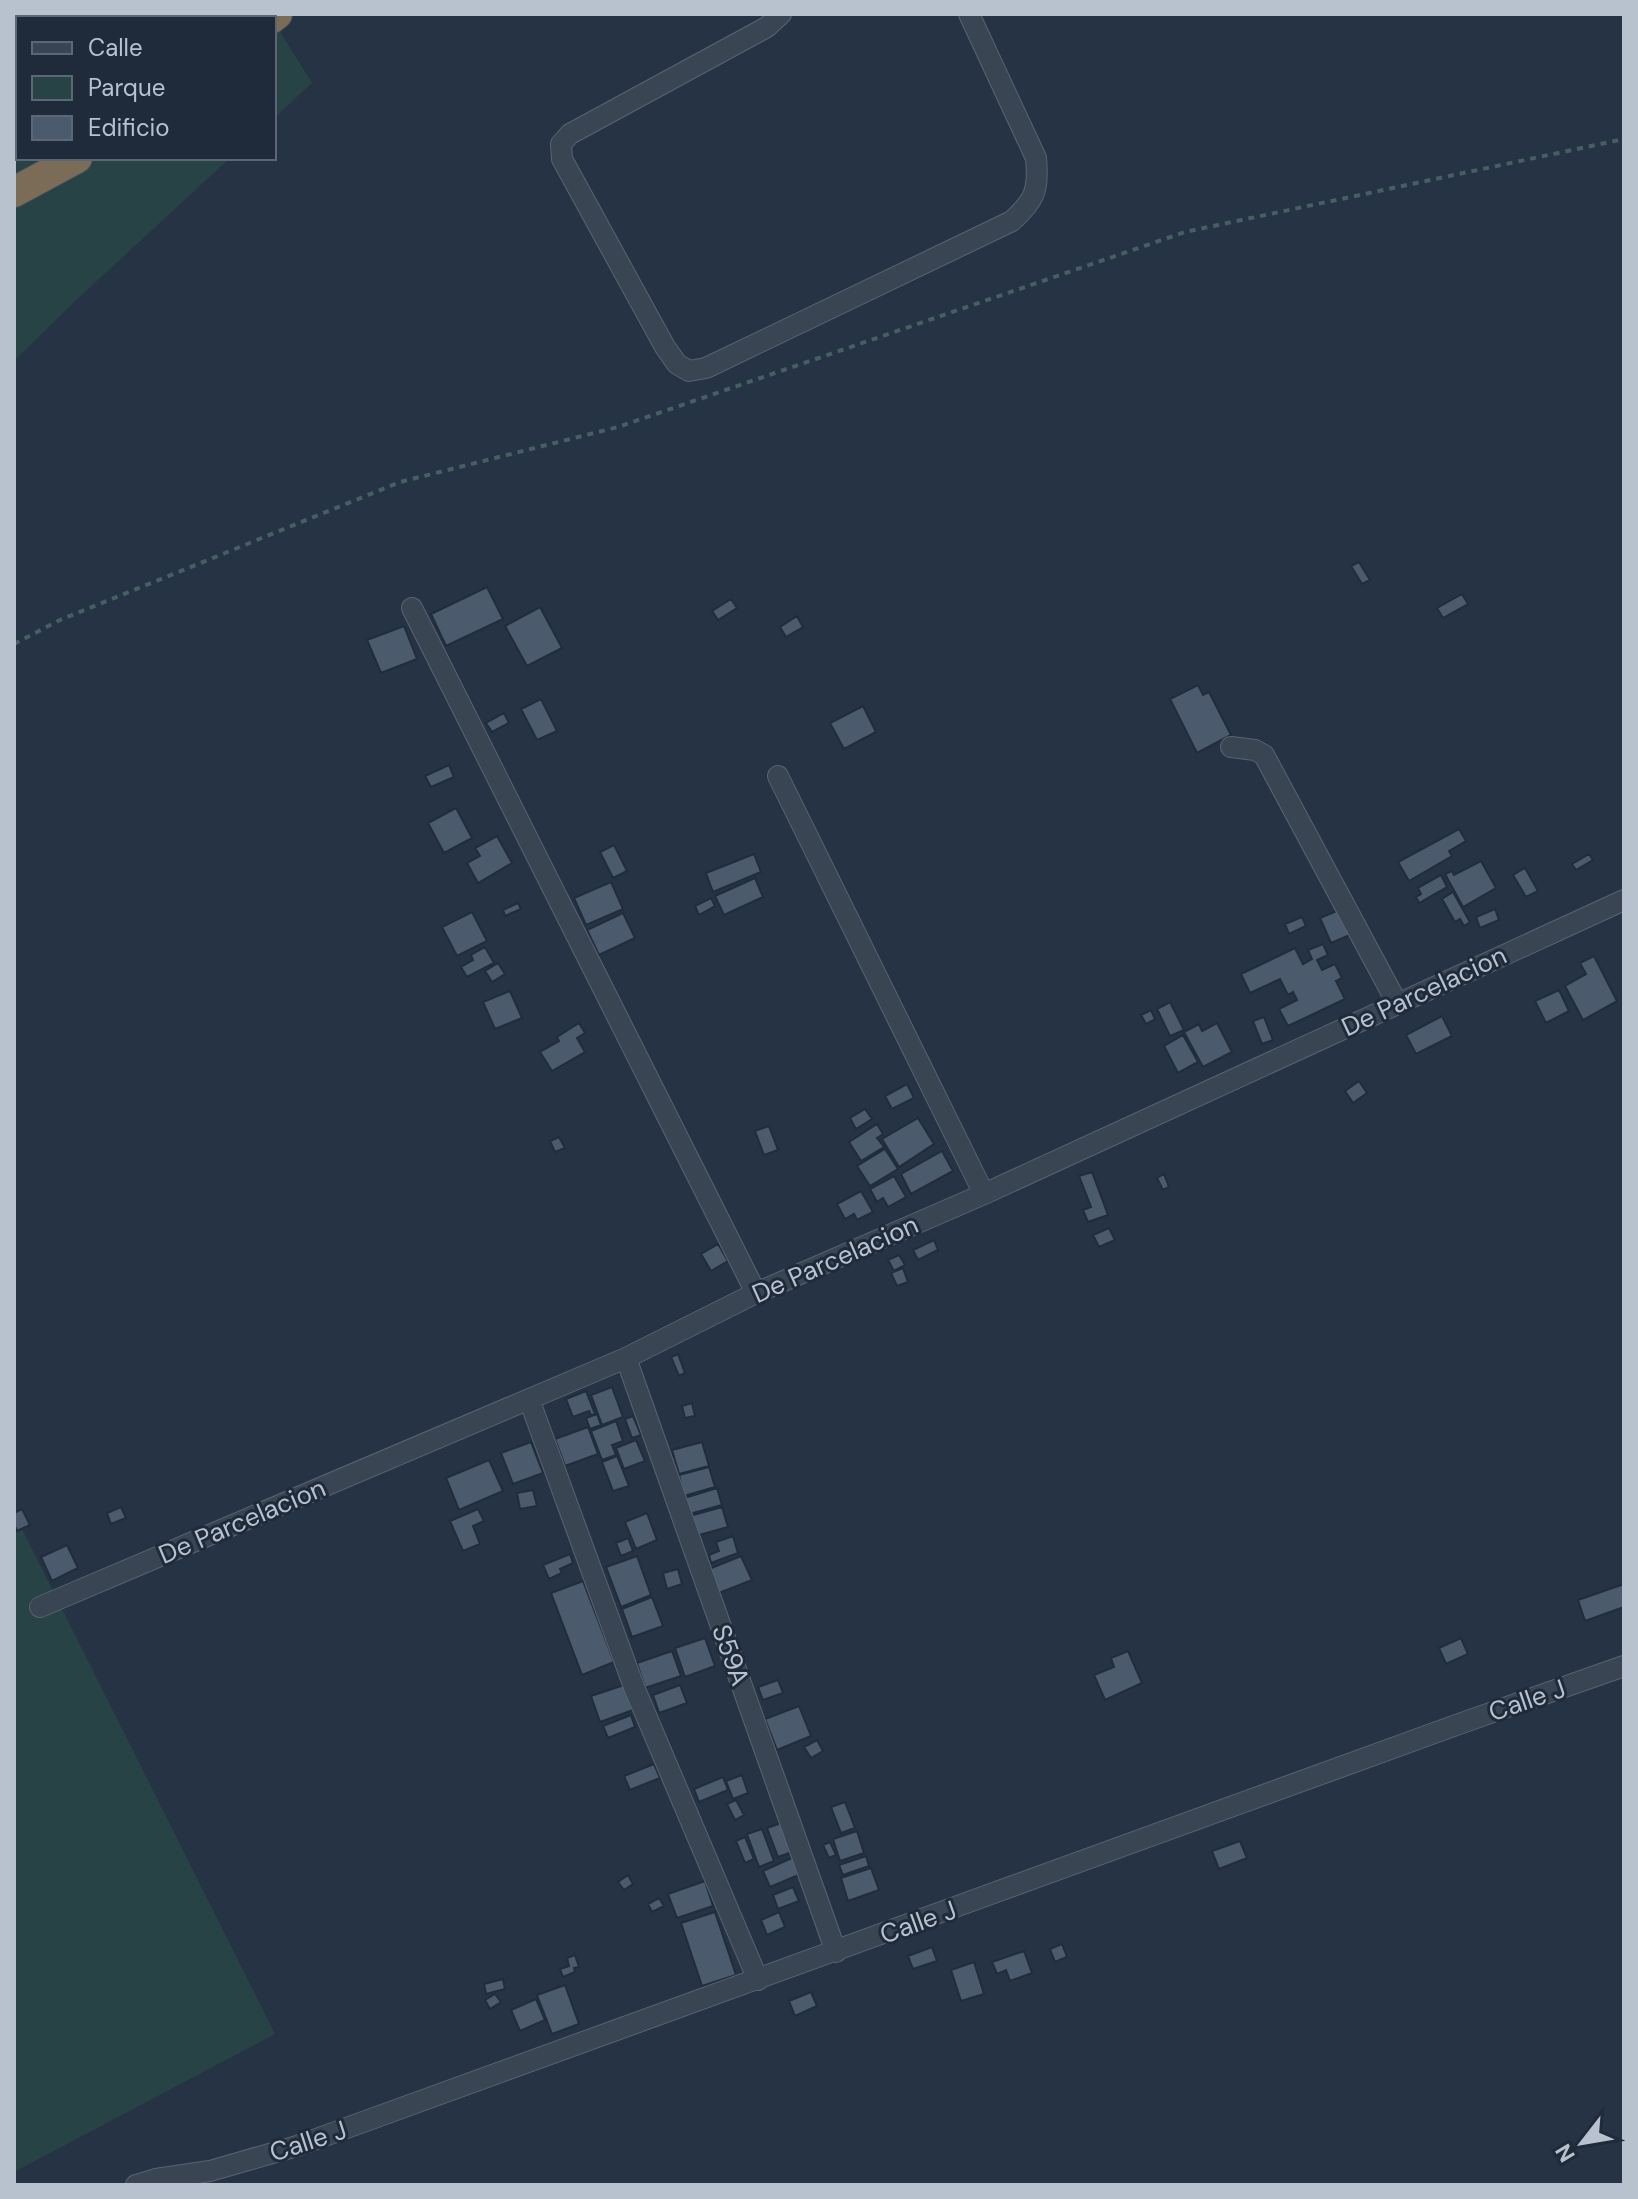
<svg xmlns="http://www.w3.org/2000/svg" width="1638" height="2199" viewBox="0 0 1638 2199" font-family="'DM Sans',sans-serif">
<rect width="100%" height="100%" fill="#263345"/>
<path fill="#284346" d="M14 14H269L271 18H18V82L14 84Z
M274 22 312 83 274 118Z
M18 107V158H230L73 303 14 361V115Z
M14 1513 275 2034 14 2172Z"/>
<path fill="#4c5a6e" stroke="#212c3c" stroke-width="2" d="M1359 562 1370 580 1362 584 1351 566Z
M487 587 503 619 446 646 431 614Z
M1462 594 1468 604 1443 618 1437 608Z
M731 599 737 608 718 620 712 611Z
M540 607 562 648 527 666 505 626Z
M797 616 803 627 786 637 780 627Z
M404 626 417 659 381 673 367 640Z
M1198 685 1203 695 1209 692 1231 735 1197 753 1170 699Z
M541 699 557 731 537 740 521 709Z
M863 706 876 732 844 749 830 723Z
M504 713 509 723 492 732 486 723Z
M449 765 454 777 431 787 425 776Z
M456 808 472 838 444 853 428 823Z
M1459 829 1466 841 1449 851 1452 856 1409 881 1398 862Z
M497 836 512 863 478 883 467 863 480 856 475 848Z
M614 845 627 871 613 878 600 852Z
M754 854 761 872 713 892 706 873Z
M1589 854 1593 860 1576 870 1572 864Z
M1481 861 1496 888 1463 907 1445 874 1452 871 1454 875Z
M1525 868 1538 891 1526 897 1513 875Z
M1441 875 1447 887 1419 903 1416 897 1421 894 1418 888Z
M755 878 763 897 724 915 715 896Z
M611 882 623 909 586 925 574 898Z
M1453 892 1470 922 1464 926 1460 919 1455 922 1442 899Z
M711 898 715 906 699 915 695 906Z
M518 903 521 909 505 916 503 910Z
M1495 909 1499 920 1480 928 1476 917Z
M1339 910 1350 935 1331 943 1320 918Z
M472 912 487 941 457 956 442 927Z
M623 913 635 938 599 955 587 930Z
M1302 917 1306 926 1289 934 1285 924Z
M1323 944 1328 955 1317 960 1322 970 1335 964 1342 978 1336 981 1345 999 1288 1026 1279 1009 1297 1000 1293 992 1288 995 1280 979 1250 993 1241 974 1295 948 1303 964 1312 959 1308 950Z
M485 947 494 963 467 977 461 967 473 960 471 955Z
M1594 956 1617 1001 1583 1020 1565 986 1586 974 1580 963Z
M498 963 505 974 492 982 485 971Z
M1559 990 1569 1011 1546 1023 1535 1001Z
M510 991 522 1018 495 1029 483 1002Z
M1170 1002 1184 1030 1170 1036 1157 1009Z
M1151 1010 1155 1019 1146 1024 1141 1015Z
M1442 1016 1452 1036 1416 1054 1406 1035Z
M1264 1017 1273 1040 1262 1044 1253 1021Z
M579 1023 585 1033 577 1038 585 1052 552 1071 540 1052 559 1041 557 1037Z
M1217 1023 1232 1052 1203 1067 1184 1032 1199 1024 1202 1031Z
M1183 1035 1198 1062 1178 1073 1164 1046Z
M1359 1081 1367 1093 1353 1103 1345 1091Z
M907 1084 914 1098 892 1109 885 1096Z
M865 1109 872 1119 856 1129 850 1118Z
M918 1118 934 1144 899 1167 882 1139Z
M877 1124 883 1134 877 1138 884 1147 861 1161 849 1142Z
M769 1126 778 1150 764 1155 755 1131Z
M559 1137 565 1148 555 1152 550 1141Z
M885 1149 898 1169 870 1186 857 1166Z
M942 1151 953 1171 911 1194 901 1174Z
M1092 1172 1108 1215 1088 1222 1083 1210 1091 1207 1079 1176Z
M1164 1174 1169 1187 1163 1190 1157 1178Z
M894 1176 906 1197 888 1207 883 1198 877 1202 870 1189Z
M861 1191 873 1212 857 1220 854 1214 845 1219 837 1204Z
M1109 1228 1115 1240 1099 1247 1093 1235Z
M934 1240 938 1250 918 1260 913 1250Z
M718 1244 728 1261 711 1271 701 1254Z
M899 1255 905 1265 894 1271 888 1260Z
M903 1268 908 1282 897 1286 891 1273Z
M678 1354 685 1373 679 1376 671 1357Z
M612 1387 623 1417 602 1425 591 1395Z
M586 1391 595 1414 591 1415 589 1411 573 1417 566 1399Z
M692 1403 695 1416 685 1418 682 1406Z
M597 1414 601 1425 590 1429 586 1418Z
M633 1416 641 1435 632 1438 625 1419Z
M616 1421 623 1441 612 1445 616 1455 602 1460 591 1431Z
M588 1427 598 1454 565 1466 555 1439Z
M636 1440 645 1461 624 1469 616 1448Z
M531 1442 543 1473 513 1484 501 1453Z
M702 1442 709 1466 679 1474 672 1450Z
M617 1456 629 1486 613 1491 602 1462Z
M489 1460 503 1491 459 1510 446 1478Z
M709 1467 715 1487 684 1496 679 1475Z
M717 1488 722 1505 686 1515 681 1499Z
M533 1490 537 1506 520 1509 517 1493Z
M121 1507 126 1518 111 1524 107 1513Z
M722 1507 728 1527 692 1537 686 1517Z
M22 1509 30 1525 17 1531 14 1524V1513Z
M478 1509 484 1521 473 1526 480 1544 463 1551 450 1521Z
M647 1513 657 1540 636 1549 625 1522Z
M733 1536 738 1553 711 1563 709 1555 719 1551 716 1542Z
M628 1538 633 1551 621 1556 616 1543Z
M67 1545 78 1568 52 1581 41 1557Z
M570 1554 573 1563 560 1569 562 1573 549 1579 543 1565Z
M637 1556 651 1595 621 1607 606 1567Z
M741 1556 752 1580 719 1593 709 1569Z
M678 1569 682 1584 667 1589 663 1573Z
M583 1581 614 1662 582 1675 551 1593Z
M1624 1584V1607L1585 1621 1578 1600Z
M652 1597 663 1626 632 1637 622 1609Z
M705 1638 715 1666 685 1677 675 1648Z
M1461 1638 1468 1654 1446 1664 1439 1648Z
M672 1651 681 1676 645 1688 637 1663Z
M1128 1651 1142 1683 1105 1700 1094 1675 1114 1667 1111 1658Z
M778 1680 783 1693 763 1700 758 1687Z
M624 1685 633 1710 600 1722 591 1696Z
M680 1685 687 1703 659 1713 653 1695Z
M799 1706 811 1736 777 1750 765 1719Z
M631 1715 635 1727 608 1738 603 1726Z
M817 1740 823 1751 811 1758 804 1747Z
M654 1764 660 1778 630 1790 624 1776Z
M742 1775 748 1793 733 1799 726 1781Z
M723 1777 728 1790 699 1802 694 1789Z
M736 1800 744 1815 735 1820 727 1804Z
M845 1802 855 1828 841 1833 831 1807Z
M781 1823 792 1852 778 1857 767 1828Z
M762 1829 774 1861 759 1867 747 1834Z
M857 1831 864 1853 840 1861 833 1839Z
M745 1837 754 1859 745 1863 736 1841Z
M1240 1841 1247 1858 1219 1869 1212 1851Z
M830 1842 836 1855 829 1858 823 1845Z
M866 1856 869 1866 843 1875 839 1865Z
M794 1857 801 1874 770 1887 763 1871Z
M871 1868 879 1890 848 1901 841 1878Z
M628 1875 633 1884 624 1890 618 1882Z
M705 1881 713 1906 677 1918 668 1894Z
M793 1887 799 1901 778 1909 773 1895Z
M659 1898 664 1906 652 1912 648 1904Z
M715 1912 736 1975 702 1986 681 1923Z
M779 1912 785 1927 767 1935 761 1920Z
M1062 1944 1067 1957 1055 1962 1050 1949Z
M932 1947 937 1961 913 1969 908 1956Z
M1024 1951 1032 1973 1010 1981 1006 1970 997 1974 992 1962Z
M575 1955 579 1967 574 1968 575 1972 563 1977 560 1969 569 1966 567 1958Z
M974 1962 984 1994 961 2001 951 1970Z
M503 1979 505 1989 486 1994 484 1984Z
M565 1985 579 2024 552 2034 537 1995Z
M811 1992 817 2006 795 2016 789 2001Z
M495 1994 501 2002 490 2009 485 2000Z
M536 1999 545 2020 520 2031 511 2010Z"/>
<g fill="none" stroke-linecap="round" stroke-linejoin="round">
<g stroke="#596372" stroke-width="22">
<path id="minor" d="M781 14 767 27 570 134 561 144 562 159 665 347 677 364 689 371 706 368 1012 221C1035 200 1039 190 1036 158L969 14
M412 608 756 1293
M1231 747 1255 750 1264 755 1397 1003
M778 776 984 1194
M626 1358 836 1952
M529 1399 634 1687 758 1980
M40 1607 626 1358 756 1293 984 1194 1624 900
M136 2185 156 2179 210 2171 297 2146 1459 1724 1624 1666"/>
</g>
<g stroke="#45505f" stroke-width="32">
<path id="highway" d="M195 18 200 14
M272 18 277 14
M14 139 18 136
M14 192 77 158"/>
</g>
<path stroke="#465f62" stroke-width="4" stroke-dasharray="6 6" stroke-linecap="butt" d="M14 644 60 620 400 482 618 427 1185 232 1624 139"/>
<use href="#minor" stroke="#3a4554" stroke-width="20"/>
<use href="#highway" stroke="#7b6c57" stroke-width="30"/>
</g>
<g text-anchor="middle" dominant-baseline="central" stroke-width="6" stroke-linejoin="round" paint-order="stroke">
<g font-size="26" fill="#b8c1ce" stroke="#1f2a3a">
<text transform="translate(1424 991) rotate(-25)">De Parcelacion</text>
<text transform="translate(835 1259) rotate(-24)">De Parcelacion</text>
<text transform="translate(242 1521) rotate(-23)">De Parcelacion</text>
<text transform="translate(731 1655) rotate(70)">S59A</text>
<text transform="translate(1527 1700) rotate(-19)">Calle J</text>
<text transform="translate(918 1922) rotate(-20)">Calle J</text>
<text transform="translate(308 2141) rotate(-18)">Calle J</text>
</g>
</g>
<rect width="1638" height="2199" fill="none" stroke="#b8c1ce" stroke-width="32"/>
<rect x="16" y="16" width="260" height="144" fill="#1f2a3a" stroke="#5c6675" stroke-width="2"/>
<rect x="32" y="42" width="40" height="12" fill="#3a4554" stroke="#5c6675" stroke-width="2"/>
<text x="88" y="56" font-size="24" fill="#b8c1ce">Calle</text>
<rect x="32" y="76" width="40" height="24" fill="#284346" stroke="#5c6675" stroke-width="2"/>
<text x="88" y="96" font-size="24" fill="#b8c1ce">Parque</text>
<rect x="32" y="116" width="40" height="24" fill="#4c5a6e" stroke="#5c6675" stroke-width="2"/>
<text x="88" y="136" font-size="24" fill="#b8c1ce">Edificio</text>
<g transform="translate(1582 2143) rotate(239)" stroke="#1f2a3a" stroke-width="6" paint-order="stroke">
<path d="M0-6L14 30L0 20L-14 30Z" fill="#b8c1ce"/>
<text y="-12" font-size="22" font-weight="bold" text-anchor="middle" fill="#b8c1ce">N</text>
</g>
</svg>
